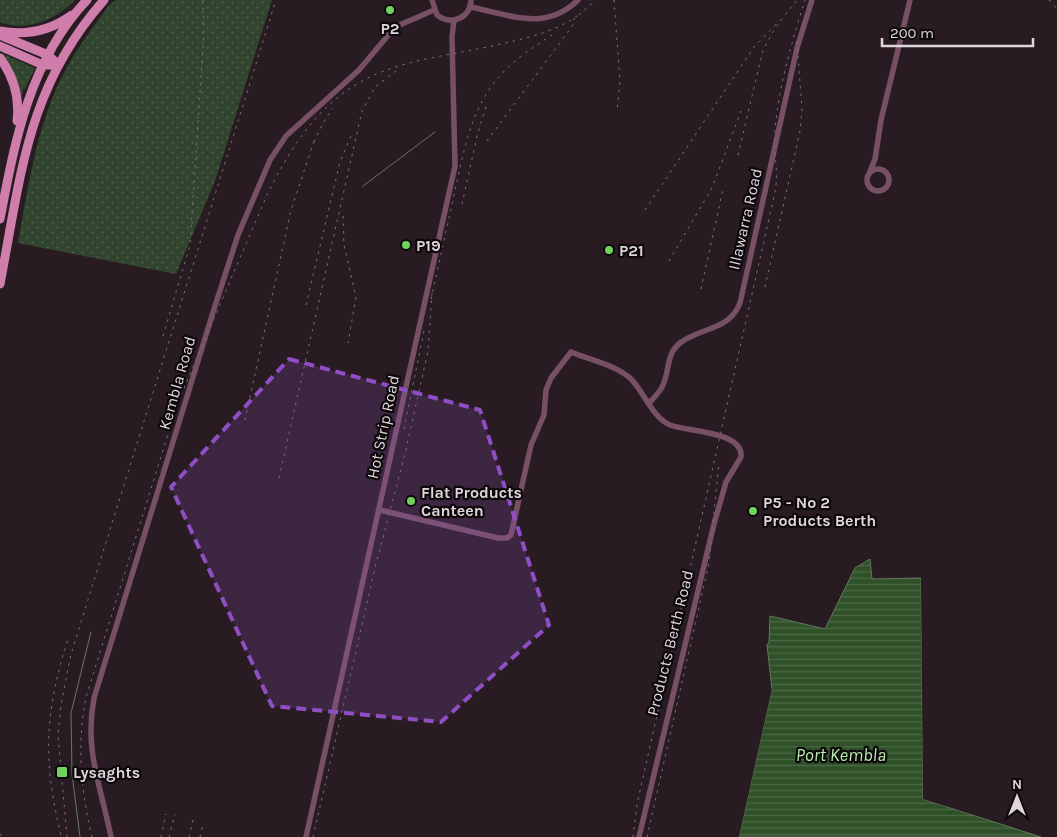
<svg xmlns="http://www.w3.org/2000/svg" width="1057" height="837" viewBox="0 0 1057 837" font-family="Karla,sans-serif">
<defs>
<pattern id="grass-dots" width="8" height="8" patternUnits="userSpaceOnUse" patternTransform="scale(1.25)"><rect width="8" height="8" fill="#31442d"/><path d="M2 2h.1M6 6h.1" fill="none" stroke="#4e5e4b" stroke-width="1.8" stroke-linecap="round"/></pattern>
<pattern id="water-rules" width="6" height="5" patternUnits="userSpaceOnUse" patternTransform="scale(1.25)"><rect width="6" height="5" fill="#2f5128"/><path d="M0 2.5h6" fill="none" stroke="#4d6947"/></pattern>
</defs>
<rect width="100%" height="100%" fill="#281c22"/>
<path fill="url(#grass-dots)" d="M0 0H75C57 19 26 33 0 22Z
M116 0H272L215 181 176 274 18 243C29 182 38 116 70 62 81 42 96 24 109 5Z
M1 53 35 68 25 89H23L22 97 15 76Z"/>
<path fill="url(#water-rules)" stroke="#64795d" d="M870 559 872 579 921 578 923 799 1041 837H739L772 689 767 645 769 642 770 616 825 629 855 568Z"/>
<path fill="#281c22" d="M921 578H923L926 797 1044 837 923 799Z
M769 688 772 689 739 837H737Z"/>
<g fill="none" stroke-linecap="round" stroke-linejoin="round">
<path stroke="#64795d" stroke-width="1" d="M363 186 435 132
M80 837 72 774 71 713 91 632"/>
<path stroke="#775065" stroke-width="5.5" d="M432 0 437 15C452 26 470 18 471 0
M470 7C509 14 544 33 578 0
M867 180a11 11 0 1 1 22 0a11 11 0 1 1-22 0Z
M869 174 875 159 881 120 910 0
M649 403C655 397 660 392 663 385 670 369 666 354 680 343 701 327 729 331 740 303L797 48 812 0
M380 510 498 538H507L511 535 531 445 544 415 546 390 551 378 571 352C590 360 616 365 631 379 644 392 652 417 670 425 687 432 744 431 741 457L726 482 714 524 639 837
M111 837C101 786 84 751 94 698L214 309 238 235 270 160 286 136 359 70 395 27 434 10
M306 837 455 166 452 37 454 20"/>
<path stroke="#cf7daa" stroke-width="9" d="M0 31C27 36 50 31 72 15
M0 35 48 55 58 64
M0 46 43 65H57
M0 58C14 77 20 97 17 121
M0 219C15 140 30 60 87 0
M0 284C21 175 27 87 104 0"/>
<path stroke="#7c7277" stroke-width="1" stroke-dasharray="2.5 5" stroke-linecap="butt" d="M614 0 620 81 617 111
M1049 0 1057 9
M573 20 596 0
M487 141 576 21
M314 142 323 123 333 108
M738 155 763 50 775 28 797 0
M462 204 478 132 486 107
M645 210 754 47 780 20
M343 216 344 245 356 297 348 343
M669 261 712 188 741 111
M765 287 800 131 802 110 797 41
M701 289 723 189
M431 299C439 263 447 227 455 191 463 155 469 118 491 87 507 64 529 50 552 35
M306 305 340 162 351 136
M163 336 190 245 204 32 203 0
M245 420 291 210 315 138
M404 429 425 326
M279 478 362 111 375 87 396 71
M0 834 3 837
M61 835C42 758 45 711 69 636
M67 837 58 735 61 705 71 654 276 0
M92 837C81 793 76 739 87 694L178 402 267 195C293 142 325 93 384 71 418 58 456 54 492 46 522 39 551 34 577 16
M161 837 166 814
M169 837 175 814
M189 837 193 820
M200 837 203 824
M313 837 376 564 405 454 428 351 432 293
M633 837 637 804 775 192C779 172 773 152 775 131 778 89 792 41 805 0
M647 837 709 563 719 462"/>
</g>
<path fill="#8f4ec4" fill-opacity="0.2" stroke="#8f4ec4" stroke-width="4" stroke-dasharray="10 6" stroke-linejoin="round" d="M289 359 480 410 549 625 441 722 272 706 171 487Z"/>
<g fill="#71d25e" stroke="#0d080b" stroke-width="2">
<circle cx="390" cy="10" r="5"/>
<circle cx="406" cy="245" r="5"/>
<circle cx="609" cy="250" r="5"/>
<circle cx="411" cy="501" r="5"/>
<circle cx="753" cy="511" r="5"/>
<rect x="56" y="766" width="12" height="12" rx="2.5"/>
</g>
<g text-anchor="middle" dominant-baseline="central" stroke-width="4.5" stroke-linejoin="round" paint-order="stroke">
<g font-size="16" font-weight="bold" fill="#dfd6da" stroke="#0d080b" text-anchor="start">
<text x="390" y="28" text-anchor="middle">P2</text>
<text x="416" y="245">P19</text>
<text x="619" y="250">P21</text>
<text x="421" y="492">Flat Products<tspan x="421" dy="18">Canteen</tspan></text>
<text x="763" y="502">P5 - No 2<tspan x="763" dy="18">Products Berth</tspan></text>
<text x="73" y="772">Lysaghts</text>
</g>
<g font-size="16" fill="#dfd6da" stroke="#0d080b">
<text transform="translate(745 219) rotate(-77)">Illawarra Road</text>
<text transform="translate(177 383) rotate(-74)">Kembla Road</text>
<text transform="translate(383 427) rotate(-78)">Hot Strip Road</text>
<text transform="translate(670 643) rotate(-76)">Products Berth Road</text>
</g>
<g font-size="18" font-style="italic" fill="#b7eeab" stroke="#0d080b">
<text x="841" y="755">Port Kembla</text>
</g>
</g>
<g transform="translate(1017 797)" stroke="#0d080b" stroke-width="4" paint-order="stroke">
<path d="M0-4L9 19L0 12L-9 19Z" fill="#dfd6da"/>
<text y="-8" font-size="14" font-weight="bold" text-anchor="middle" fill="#dfd6da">N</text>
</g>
<path d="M882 38v8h151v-8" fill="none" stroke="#dfd6da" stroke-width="2.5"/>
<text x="890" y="38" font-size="15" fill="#dfd6da" stroke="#0d080b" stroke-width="4" paint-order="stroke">200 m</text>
</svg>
